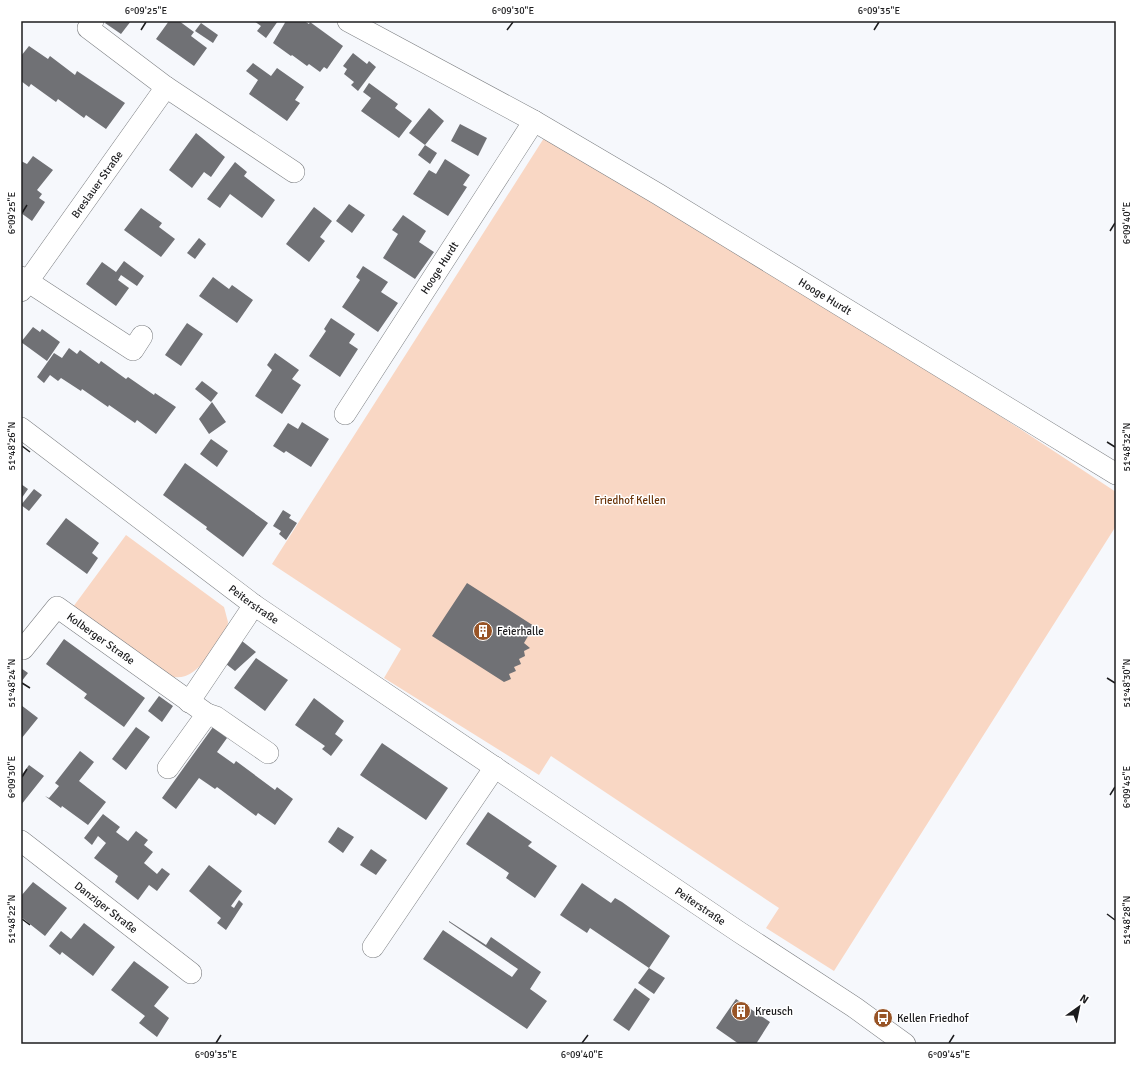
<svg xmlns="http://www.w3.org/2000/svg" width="1137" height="1065" viewBox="0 0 1137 1065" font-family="Signika,sans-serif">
<rect width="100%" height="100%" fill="#f6f8fc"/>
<path fill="#f9d7c4" d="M544 138 915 360 1116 492V526L834 971 766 928 779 908 551 756 539 775 384 678 401 649 272 564Z
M126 535 224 607 228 622 227 628C213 647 197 685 169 676L73 607Z"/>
<path fill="#707175" d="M107 21H131L121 34 105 23Z
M169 21H179L194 32 191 36 207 48 194 66 156 39Z
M254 21H278L266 38 257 31 261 26Z
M286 21H304L309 24 310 22 343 46 327 69 324 67 320 72 309 64 307 66 292 55 291 56 273 43Z
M201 23 218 35 213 43 195 31Z
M29 46 48 59 50 56 75 75 77 71 125 103 106 129 86 115 84 118 58 99 56 102 31 84 29 87 21 81V56Z
M353 53 367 64 369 61 376 67 358 91 351 85 354 82 344 74 347 69 343 66Z
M253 63 271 76 277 68 304 87 295 100 300 103 287 121 249 94 258 80 246 71Z
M369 83 398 104 395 108 412 121 399 138 361 111 371 98 363 92Z
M429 108 444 121 425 145 437 153 430 164 418 155 425 145 409 133Z
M460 124 487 138 478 156 451 141Z
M196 133 225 157 211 177 204 172 192 188 169 170Z
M33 156 53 170 37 190 42 194 39 198 45 202 32 221 21 213V161L27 164Z
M445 159 470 175 463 185 467 187 448 216 413 194 429 170 436 174Z
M235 162 247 172 244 176 275 200 262 218 230 194 220 208 207 199Z
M349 204 365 215 352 233 336 221Z
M314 207 332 221 320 237 325 241 309 262 286 244Z
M141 208 162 223 159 227 175 239 161 257 124 230Z
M403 215 426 231 419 242 434 252 415 279 383 258 398 234 392 230Z
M199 238 206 244 195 259 187 253Z
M124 261 144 276 137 286 121 275 118 280 129 288 116 306 86 284 102 262 116 272Z
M363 266 388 282 381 292 398 303 378 332 342 307 360 280 356 277Z
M213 277 229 289 232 285 253 300 237 323 199 296Z
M331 318 355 334 349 343 358 349 340 377 309 356 326 331 324 329Z
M187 323 203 334 181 366 165 355Z
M33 327 40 332 42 329 60 342 47 361 21 342Z
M69 348 77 354 80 350 99 364 101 361 126 379 128 377 154 395 155 393 176 407 156 434 137 420 135 423 109 405 108 407 82 389 81 391 61 378 58 381 50 375 44 383 37 377 54 353 62 358Z
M275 353 299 370 292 379 301 385 282 414 255 396 272 370 267 365Z
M202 381 218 393 211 402 195 389Z
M212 402 226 422 209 434 199 419Z
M302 422 329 439 311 467 286 451 284 453 273 446 288 423 298 429Z
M211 439 228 451 217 467 200 454Z
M185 463 268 523 243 557 206 529 207 527 163 495Z
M21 484 28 489 21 499Z
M34 489 42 495 29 511 21 505Z
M283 510 291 515 289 518 297 523 286 540 279 534 281 531 273 526Z
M66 518 99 543 92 553 98 558 87 574 46 544Z
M467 583 534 626 524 643 530 648 524 651 525 656 519 659 521 664 514 667 516 671 509 674 511 679 504 682 432 636Z
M64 639 145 698 124 727 84 698 87 694 46 664Z
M242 641 256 652 235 671 226 664Z
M256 658 288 680 265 711 234 688Z
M21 668 28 673 21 682Z
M159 696 173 706 162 722 148 711Z
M314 698 344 721 335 734 343 740 331 756 322 749 325 746 295 725Z
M21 705 38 718 21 739Z
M136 727 150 737 126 770 112 759Z
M213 727 227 738 217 752 234 764 236 761 275 790 277 787 293 799 275 825 258 813 256 816 217 787 215 789 199 778 176 809 162 798Z
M382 743 448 788 426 820 360 775Z
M80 751 94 762 79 781 106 802 88 825 62 806 61 808 45 796 49 798 59 786 55 783Z
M29 765 44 776 21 805V776Z
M488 812 532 842 528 846 557 866 535 898 506 878 509 873 466 844Z
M103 814 120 827 116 832 128 841 136 831 148 840 144 845 153 852 144 863 157 874 162 868 170 874 157 891 149 885 138 900 115 882 118 876 94 858 106 843 98 836 92 845 84 838Z
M338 827 354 837 343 853 328 842Z
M371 849 387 860 376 875 360 865Z
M209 865 242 891 231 906 234 908 239 900 243 904 226 930 217 923 221 918 189 891Z
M33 882 67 908 45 936 21 917V896Z
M582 883 611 903 615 898 622 902 670 936 649 968 590 928 587 933 560 915Z
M449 921 486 945 491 937 541 972 530 989 547 1001 527 1029 423 959 443 930 512 977 518 969 449 922Z
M84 923 115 947 93 976 62 952 60 955 49 946 61 931 71 939Z
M134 961 169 987 154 1006 169 1018 157 1037 139 1023 145 1016 111 990Z
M649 968 665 978 654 994 638 983Z
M635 988 650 999 629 1031 613 1020Z
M736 999 770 1022 756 1044H739L716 1028Z"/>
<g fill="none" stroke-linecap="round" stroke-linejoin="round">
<g stroke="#7e8084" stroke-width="22">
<g id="minor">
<path d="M93 21 88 28 166 87 294 172"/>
<path id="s1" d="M348 21 534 121 658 194 1116 474"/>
<path d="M21 277 133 350 142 336"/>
<path id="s2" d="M21 291 166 87"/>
<path id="s3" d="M345 414 534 121"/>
<path id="s4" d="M21 428 254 605 739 932 854 1007 905 1044"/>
<path id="s5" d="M23 649 57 607 207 714 168 768"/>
<path d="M189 702 254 605"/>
<path d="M207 714 216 717 268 753"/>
<path id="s6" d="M21 841 191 973"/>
<path d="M373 947 495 767"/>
</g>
</g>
<use href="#minor" stroke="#fff" stroke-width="21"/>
</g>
<path fill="none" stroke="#1c1c1e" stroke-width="1.5" d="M141 30 146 22M507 30 513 22M874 30 879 22M22 213 27 205M1110 231 1115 223M1107 442 1115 447M22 446 30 452M1107 678 1115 683M22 683 30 688M22 777 27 769M1110 795 1115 787M1107 914 1115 920M22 919 30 925M216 1043 221 1035M582 1043 588 1035M949 1043 954 1035"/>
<defs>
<g id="building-disc" transform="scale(1)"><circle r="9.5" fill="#985426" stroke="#fff"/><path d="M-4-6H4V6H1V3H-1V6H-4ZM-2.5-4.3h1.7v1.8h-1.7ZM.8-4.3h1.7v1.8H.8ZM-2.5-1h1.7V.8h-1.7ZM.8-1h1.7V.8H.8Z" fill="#fff"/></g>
<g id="bus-disc" transform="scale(1)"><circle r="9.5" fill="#985426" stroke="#fff"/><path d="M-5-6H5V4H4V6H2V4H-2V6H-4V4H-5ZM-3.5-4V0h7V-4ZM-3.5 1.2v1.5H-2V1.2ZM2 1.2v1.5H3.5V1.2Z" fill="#fff"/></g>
</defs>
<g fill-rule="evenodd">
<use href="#building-disc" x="483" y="631"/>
<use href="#building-disc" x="741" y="1011"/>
<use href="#bus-disc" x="883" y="1018"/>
</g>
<g text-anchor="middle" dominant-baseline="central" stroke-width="3" stroke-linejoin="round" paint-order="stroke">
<g font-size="11" fill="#1c1c1e" stroke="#fff">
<text stroke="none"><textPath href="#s2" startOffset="131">Breslauer Straße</textPath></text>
<text stroke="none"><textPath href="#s3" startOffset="174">Hooge Hurdt</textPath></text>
<text stroke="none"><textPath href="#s1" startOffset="551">Hooge Hurdt</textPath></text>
<text stroke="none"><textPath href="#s4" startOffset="292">Peiterstraße</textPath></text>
<text stroke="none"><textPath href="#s5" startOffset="108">Kolberger Straße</textPath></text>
<text stroke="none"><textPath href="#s4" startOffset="831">Peiterstraße</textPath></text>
<text stroke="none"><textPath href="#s6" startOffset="108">Danziger Straße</textPath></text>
</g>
<g font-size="11" fill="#6b3409" stroke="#fff">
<text x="630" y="500">Friedhof Kellen</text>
</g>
<g font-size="11" fill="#1c1c1e" stroke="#fff" text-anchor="start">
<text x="497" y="631">Feierhalle</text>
<text x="755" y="1011">Kreusch</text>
<text x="897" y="1018">Kellen Friedhof</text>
</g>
</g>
<rect width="1137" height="1065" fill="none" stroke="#ffffff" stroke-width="44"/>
<g transform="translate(1079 1007) rotate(33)" stroke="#ffffff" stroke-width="3" paint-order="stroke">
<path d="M0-3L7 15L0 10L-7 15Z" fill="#1c1c1e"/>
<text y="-6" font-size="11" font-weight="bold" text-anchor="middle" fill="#1c1c1e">N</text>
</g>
<rect x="22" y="22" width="1093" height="1021" fill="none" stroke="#1c1c1e" stroke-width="1.5"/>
<g font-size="10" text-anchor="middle" fill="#1c1c1e">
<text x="146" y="14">6°09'25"E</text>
<text x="513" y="14">6°09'30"E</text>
<text x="879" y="14">6°09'35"E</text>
<text transform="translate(11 213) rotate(-90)" y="4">6°09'25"E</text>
<text transform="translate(1126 223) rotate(-90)" y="4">6°09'40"E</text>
<text transform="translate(11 446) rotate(-90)" y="4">51°48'26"N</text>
<text transform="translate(1126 447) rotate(-90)" y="4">51°48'32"N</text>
<text transform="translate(11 683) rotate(-90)" y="4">51°48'24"N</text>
<text transform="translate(1126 683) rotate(-90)" y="4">51°48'30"N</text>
<text transform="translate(11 777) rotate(-90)" y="4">6°09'30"E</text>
<text transform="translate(1126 787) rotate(-90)" y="4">6°09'45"E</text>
<text transform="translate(11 919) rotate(-90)" y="4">51°48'22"N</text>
<text transform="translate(1126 920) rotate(-90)" y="4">51°48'28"N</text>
<text x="216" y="1058">6°09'35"E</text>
<text x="582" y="1058">6°09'40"E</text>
<text x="949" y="1058">6°09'45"E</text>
</g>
</svg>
